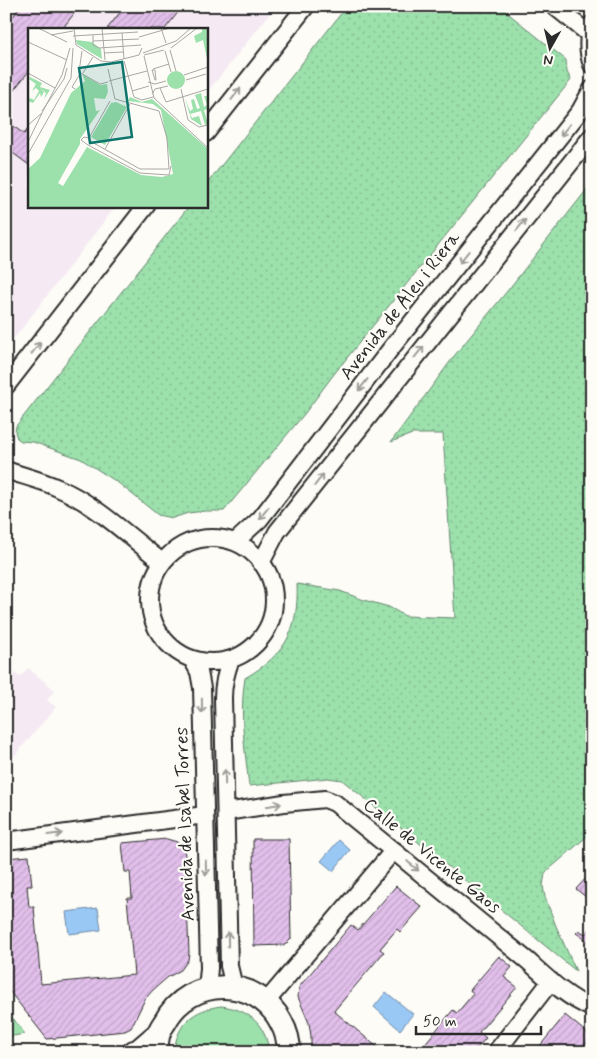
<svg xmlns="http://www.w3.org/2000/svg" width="598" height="1058" viewBox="0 0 598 1058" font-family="Mynerve,sans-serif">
<defs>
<pattern id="grass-dots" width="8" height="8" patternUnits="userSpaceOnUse" patternTransform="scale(1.25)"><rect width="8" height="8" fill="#9ce0ac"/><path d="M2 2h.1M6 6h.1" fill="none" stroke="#87c094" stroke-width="1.8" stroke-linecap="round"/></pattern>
<pattern id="building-hatch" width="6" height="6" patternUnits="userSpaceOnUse" patternTransform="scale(1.25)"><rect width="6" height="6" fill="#e1bfea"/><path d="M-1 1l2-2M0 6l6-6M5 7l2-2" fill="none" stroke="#c1a4c9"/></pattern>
</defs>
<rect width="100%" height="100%" fill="#fdfcf7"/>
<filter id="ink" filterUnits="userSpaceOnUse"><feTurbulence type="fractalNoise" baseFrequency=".02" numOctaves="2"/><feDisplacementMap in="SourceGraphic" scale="10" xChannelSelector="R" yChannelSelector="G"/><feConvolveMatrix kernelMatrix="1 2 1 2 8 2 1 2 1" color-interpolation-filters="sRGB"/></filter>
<g filter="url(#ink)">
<path fill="#f5eaf3" d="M6 6H276L206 94V29H29V206H116L6 349Z
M9 668 20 677 28 668 55 690 47 700 56 707 6 766V672Z"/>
<path fill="url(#grass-dots)" stroke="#64866c" d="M347 6H468L471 9 474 6H499L566 60 567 72 571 80 334 374 305 413 224 511H205L188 513 173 518 158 515 117 482 81 459 33 442 21 441 17 438 15 432 16 426 189 206H206V185Z
M592 183V832L545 873 543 886 545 897 556 926 576 971 342 780 328 778 249 786C245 750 239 713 245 678 257 671 270 662 279 651 295 633 298 607 297 584L340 591 364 600 389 607 405 616 455 618 443 434H412L391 442 455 355 508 290Z"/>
<path fill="#9ce0ac" stroke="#64866c" d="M221 1006C248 1009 266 1024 269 1052H174C177 1023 193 1010 221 1006Z
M6 1009 25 1034 6 1037Z"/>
<path fill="#99c8f5" stroke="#6d89a4" d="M339 840 350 850 333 871 321 861Z
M98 908 101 930 69 934 66 912Z
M386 992 413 1014 400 1030 374 1007Z"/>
<path fill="url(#building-hatch)" stroke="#2b2b2b" d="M21 6H80L62 29H29V71L6 100V25Z
M125 6H183L165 29H107Z
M6 121 24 134 29 128V165L6 148Z
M167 839 177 842 181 846 184 850 185 855 189 953 188 960 181 970 168 977 153 990 145 999 131 1028 125 1031 47 1039 6 987V858L29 856 32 886H27L29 907H34L41 984 134 975 127 898H132L130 872H125L122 843Z
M253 839H289L291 939 285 945 254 946Z
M589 875 592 878V893L587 898 576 889Z
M396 886 422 907 400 932 397 929 380 949 384 952 334 1011 383 1052H311V1036L309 1023 298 997 299 987 351 925 358 930Z
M579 930 585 934 589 930 592 932V944L576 933Z
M499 956 512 967 504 977 517 987 479 1032 486 1038 474 1052H418L453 1010 457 1013 473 994 470 990Z
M565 1015 592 1037 585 1045 584 1044 580 1049 584 1052H535Z"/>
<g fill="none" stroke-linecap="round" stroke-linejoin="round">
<g stroke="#2b2b2b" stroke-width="20">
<path id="street" d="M554 6 589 34
M592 24C587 38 587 51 592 65
M206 133 306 6
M6 386 146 206
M6 470C23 476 41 480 58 488 94 503 131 538 162 562
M150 600a62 62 0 1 1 124 0a62 62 0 1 1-124 0Z
M235 542 260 519 389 351 580 111 592 89
M261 563 277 532 592 136
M192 659 199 672 202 688 209 968 208 979 205 989
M231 659C226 672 223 684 223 698L229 966 234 987
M226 812 284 803 325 799 335 803 528 961C547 978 567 998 592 1008
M6 841 205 815
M266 1002 394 850
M496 1052 551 981"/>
</g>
<g stroke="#2b2b2b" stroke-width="26">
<path id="secondary" d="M134 1052 138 1051 159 1033
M156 1052C157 1046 157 1038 159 1033 160 1029 163 1025 165 1022 189 976 257 975 281 1022 286 1031 289 1041 289 1052"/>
</g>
<use href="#street" stroke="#fdfcf7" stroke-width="16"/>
<use href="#secondary" stroke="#fdfcf7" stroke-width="22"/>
</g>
<defs><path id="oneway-shaft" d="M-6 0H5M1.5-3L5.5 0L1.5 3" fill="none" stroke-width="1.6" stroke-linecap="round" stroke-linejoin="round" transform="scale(1.25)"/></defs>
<g stroke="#9e9e9b">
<use href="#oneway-shaft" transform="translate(236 94) rotate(-52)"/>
<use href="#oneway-shaft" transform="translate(565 130) rotate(128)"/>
<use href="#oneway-shaft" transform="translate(521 225) rotate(-51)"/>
<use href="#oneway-shaft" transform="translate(464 257) rotate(128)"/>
<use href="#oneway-shaft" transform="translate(36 348) rotate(-52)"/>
<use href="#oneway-shaft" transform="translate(419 352) rotate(-51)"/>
<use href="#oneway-shaft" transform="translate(363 385) rotate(128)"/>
<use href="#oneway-shaft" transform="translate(319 480) rotate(-52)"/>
<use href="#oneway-shaft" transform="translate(264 513) rotate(129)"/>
<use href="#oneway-shaft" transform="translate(202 706) rotate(89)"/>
<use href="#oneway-shaft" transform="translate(225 777) rotate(-91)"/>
<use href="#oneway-shaft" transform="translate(274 805) rotate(-9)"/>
<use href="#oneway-shaft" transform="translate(55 834) rotate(-7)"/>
<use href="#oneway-shaft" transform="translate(413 866) rotate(40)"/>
<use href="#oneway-shaft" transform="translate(206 868) rotate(88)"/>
<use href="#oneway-shaft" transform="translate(228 939) rotate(-91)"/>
</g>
</g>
<g text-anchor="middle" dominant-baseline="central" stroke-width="4.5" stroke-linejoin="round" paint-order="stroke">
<g font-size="19" fill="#2b2b2b" stroke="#fdfcf7">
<text transform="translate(400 306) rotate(-52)">Avenida de Aleu i Riera</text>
<text transform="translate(185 824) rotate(-92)">Avenida de Isabel Torres</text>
<text transform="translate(432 856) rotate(39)">Calle de Vicente Gaos</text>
</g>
</g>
<g transform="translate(28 28)">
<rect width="180" height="180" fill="#fdfcf7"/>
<path d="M54 46 72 57 79 56 80 64 77 71 66 70 68 83 72 82 52 111V116L30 155 35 158 59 119 113 147 134 149 145 146 133 82 125 76 100 73 102 69 114 74 124 71 180 121V180H0V141L12 130 43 65 57 53ZM88 74 99 79 77 117 63 109 83 75Z" fill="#9ce0ac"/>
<path d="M174 0H180V35L175 12 168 15 166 8 174 4ZM48 12 64 14 73 21 74 31 49 16ZM139 52a9 9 0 1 1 18 0a9 9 0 1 1-18 0ZM2 49 14 55 12 59 22 62 16 71 18 65 12 60 16 64 13 69 12 65 5 75 0 73 2 70 6 72 11 63 8 60 4 63 8 56 1 51ZM173 65 176 79 179 77 176 68H180V81L176 82 180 96 177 97 173 83 162 86 164 90 171 88 174 98 163 91 157 70 162 83 165 81 163 72 166 71 169 81 172 80 167 67Z" fill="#9ce0ac"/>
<path fill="none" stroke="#a9a8a5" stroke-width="1" d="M10 0 39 14M46 0 48 17M74 0 77 32M133 0 138 15M94 5 96 31M23 7 45 3M65 7V17L71 20 113 17M45 8 110 4M111 9 142 0M65 13 111 11M0 14 39 32M48 17 73 33 83 34 111 27 114 20M143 20 169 0M142 22 148 43M54 23 51 44 72 56 80 54M137 23 143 44M76 25 95 24M115 25 148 13 163 0M116 27 136 22M116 28 126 70 180 120M96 33 106 69 114 72 125 69M80 41 87 71M125 41 141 36M124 42H127L128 52H127ZM0 45 27 60M55 45 65 29M156 47 180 39M158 52 178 46M81 53 119 43M120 54 127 56 138 53M132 60 138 74 180 61M47 61 44 59 52 46M153 61 160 92 171 99 180 97M104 63 121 58M124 66 127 61 140 58M14 83 36 51 39 40M0 97 14 85 34 47 42 20M61 110 82 73M62 113 112 141H141L139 110 131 83 87 71M0 114 14 85M60 117 112 145 141 147 143 138M60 117 53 112 56 109 61 110M77 121 102 76M0 126 43 50 45 20"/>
<path fill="#0f766e" fill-opacity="0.15" stroke="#0f766e" stroke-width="2.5" d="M94 34 104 109 62 115 51 40Z"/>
<rect width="180" height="180" fill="none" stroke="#2b2b2b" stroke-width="2.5"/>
</g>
<rect width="598" height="1058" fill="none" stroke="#fdfcf7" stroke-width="25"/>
<rect x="12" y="12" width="573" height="1033" fill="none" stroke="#2b2b2b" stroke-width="2" filter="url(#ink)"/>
<g transform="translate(550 48) rotate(188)" stroke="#fdfcf7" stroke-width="4" paint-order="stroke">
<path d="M0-4L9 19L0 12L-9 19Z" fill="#2b2b2b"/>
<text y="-8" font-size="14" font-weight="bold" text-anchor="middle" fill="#2b2b2b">N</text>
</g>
<path d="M416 1026v8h125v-8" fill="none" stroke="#2b2b2b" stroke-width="2.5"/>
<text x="423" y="1026" font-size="15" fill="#2b2b2b" stroke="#fdfcf7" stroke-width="4" paint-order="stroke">50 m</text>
</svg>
